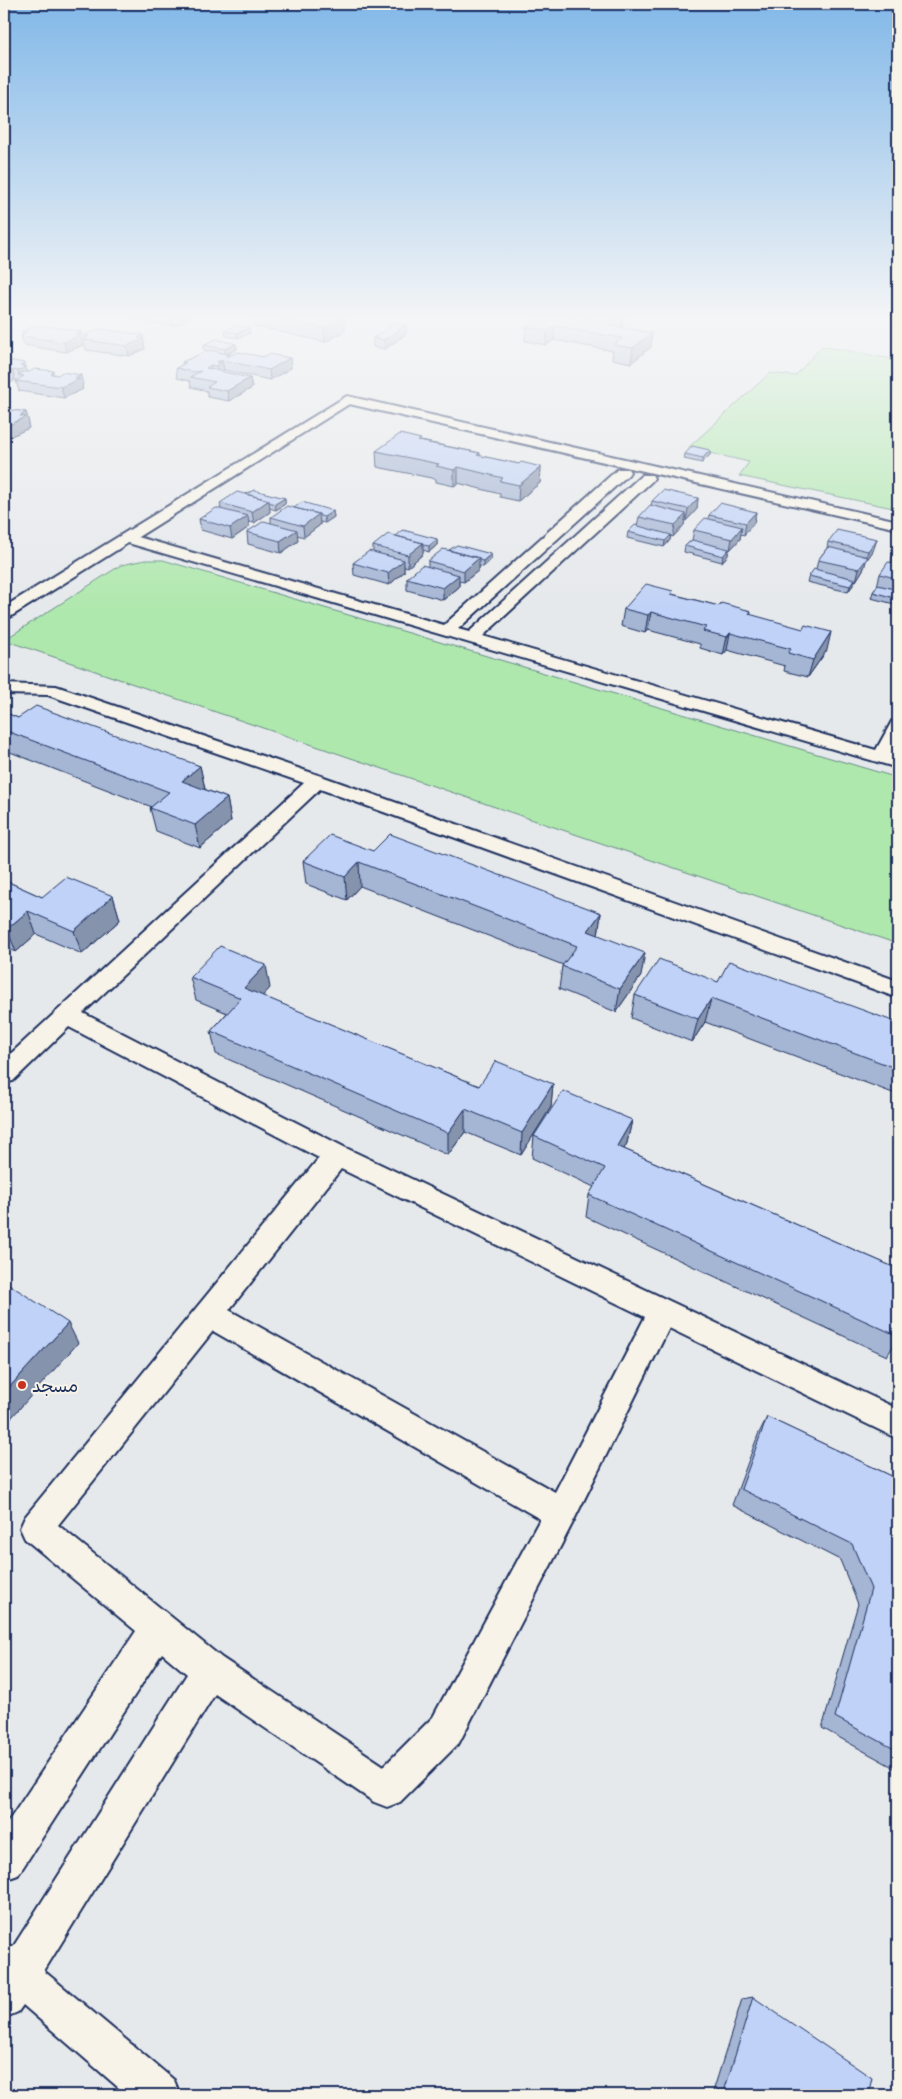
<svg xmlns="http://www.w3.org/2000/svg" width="902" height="2099" viewBox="0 0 902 2099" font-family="Mali,'Playpen Sans Arabic',sans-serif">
<rect width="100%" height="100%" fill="#e6e9ec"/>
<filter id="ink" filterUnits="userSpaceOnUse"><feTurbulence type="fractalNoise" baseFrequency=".02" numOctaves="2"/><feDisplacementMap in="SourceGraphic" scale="10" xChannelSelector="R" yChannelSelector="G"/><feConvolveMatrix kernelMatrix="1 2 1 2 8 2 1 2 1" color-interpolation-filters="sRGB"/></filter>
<g filter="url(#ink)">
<path fill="#afe8ad" stroke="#658c86" d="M822 346 898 360V509L739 476 749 462 688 448 770 373 795 376Z
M145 560H163L898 778V944L4 640 121 565Z"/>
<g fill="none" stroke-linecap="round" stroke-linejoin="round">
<g stroke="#1b2f5e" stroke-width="4">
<path id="minor" d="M347 396 898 521V529L349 404 138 537 444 625 618 469H628L630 472 628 475 458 629 469 632 642 475H652L654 478 652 481 483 636 876 750 892 721 898 720V742L892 754 898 756V768L128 543 10 617 4 619V607Z
M4 684 56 686 324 777 898 981V998L320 789 83 1013 346 1148 898 1409V1439L669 1328 572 1524 459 1743 400 1802 387 1807 374 1802 215 1694 44 1971 174 2080 180 2095H127L23 2005 18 2012 4 2018V1943L13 1947 187 1674 162 1653 18 1875 4 1880V1828L136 1631 25 1539 20 1528 25 1517 319 1158 69 1027 13 1081 4 1083V1060L304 783 48 695 4 694ZM341 1169 645 1317 555 1492 229 1310ZM213 1331 540 1519 433 1717 384 1766 222 1658 58 1525Z"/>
</g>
<use href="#minor" fill="#f7f3e8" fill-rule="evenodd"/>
</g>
<path fill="#a5b5d4" stroke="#1b2f5e" d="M131 317H188L189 319 173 326 132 320Z
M253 317H344L345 331 325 342 254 326Z
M589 317H623L622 327 651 347 631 363 612 359 613 351 554 340 546 345 525 341 526 327 584 320Z
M406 325V334L385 349 373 347V338Z
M249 328 250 333 238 338 226 336 225 331Z
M22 331 83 341H82L83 345 66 352 24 345 21 336 23 335Z
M84 335H143L145 349 129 356 86 350 84 340Z
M236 344 237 349 227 354 263 357 290 358 291 368 270 380 224 370 222 371V372L250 378 252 388 229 401 208 397 207 391 191 387 190 381 177 378 176 368 182 365V362L208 351 204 350 203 345Z
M4 363 27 372 55 374 83 385 82 386 83 389 64 398 19 391 16 381 17 380H15L8 385H4Z
M4 409 26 412 29 423 28 424 29 428 9 437 4 436Z
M421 441 480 453V456L519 464 541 467 540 483 518 501 500 497V494L458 483 454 486 436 482V479L377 467 376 451Z
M710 450V455L702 463 684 459 685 454Z
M246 494 285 498V504L276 510 269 508 270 512 254 523 249 522V527L232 539 201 530 199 519 221 509 220 503Z
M698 498 697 509 686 521 685 520 684 525 673 537 671 536 670 540 664 547 627 538 628 532 637 526 639 517 651 506 652 501Z
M294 508 333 511 334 517 325 523 320 522V525L304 537 297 535 298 541 281 553 248 544 247 532 271 523V517Z
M756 512 754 523 744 535 741 534 740 539 730 550H729L728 555 722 562 684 552 685 546 692 540 694 530 708 519 709 515Z
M396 536 437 539V545L429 552 423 550V554L408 567 404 566V572L389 585 354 575 353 563 373 552V546Z
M877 539 873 551 866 561 864 568 856 581H854L853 585 848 592 807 582 809 576 816 569 818 560 827 548 828 542Z
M898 548V605L871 598 873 592 877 586 880 574 891 562 892 557Z
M449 550 491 554V560L483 567 479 566V570L464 582 459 581V587L443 600 407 590V578L428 567V561Z
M672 594 719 606 751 611 750 615 827 650 808 677 784 671 785 666 727 650 723 655 700 648V644L648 630 645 633 621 626 624 609Z
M4 712 18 718 200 766 205 789H204L227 798 231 821 200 848 156 831 150 808 152 807 10 752 4 756Z
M373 851 601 913 598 935 641 976 616 1012 559 989 562 966 563 965 360 886 347 900 306 884 303 861Z
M4 880 42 897 113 896 120 920 82 954 36 934 16 952 4 946Z
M190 977 270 988 262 996 479 1086 553 1084 551 1107 521 1155 465 1132 448 1155 216 1054 211 1031 227 1013 196 1000Z
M718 982 898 1023V1095L705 1022 692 1042 631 1018 635 995Z
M632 1120 627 1143 624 1149 898 1269V1338L887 1356 586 1217 589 1195 594 1187 532 1158 534 1136Z
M767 1417 898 1479V1770L822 1728 858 1604 840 1560 732 1505 758 1435Z
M753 1997 868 2095H712L742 1999Z
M496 2091 503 2095H495Z"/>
<path fill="#8693ad" stroke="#1b2f5e" d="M171 317H188L189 319 173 326Z
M344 317 345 331 325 342 324 328Z
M619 317H623L622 328 609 325Z
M406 325V334L385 349 384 340Z
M555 326 554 340 546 345 547 331Z
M249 328 250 333 238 338 237 333Z
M81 331 83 345 66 352 64 342Z
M652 333 651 347 631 363 633 348Z
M143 335 145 349 129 356 127 346Z
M236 344 237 349 225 355V349Z
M290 358 291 368 270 380 269 370Z
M222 360 224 370 222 371 223 373 217 376 216 366 217 362Z
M25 363 28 373 22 376 19 375 18 371 20 366Z
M211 365 213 375 206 368Z
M13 370 15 380 8 385 5 375Z
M81 375 83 385 82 386 83 389 64 398 61 387Z
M250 378 252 388 229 401 227 391Z
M26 412 29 423 28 424 29 428 9 437 7 426Z
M710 450V455L702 463 703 458Z
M458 467V483L454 486V470Z
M541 467 540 483 518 501 519 485Z
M285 498V504L276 510 275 504Z
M698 498 697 509 686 521 688 509Z
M269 500 270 512 254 523 252 512Z
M333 511 334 517 325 523 324 517Z
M756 512 754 523 744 535 746 523Z
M319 514 320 525 304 537 303 526Z
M686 514 684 525 673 537 675 525Z
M248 516 249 527 232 539 230 528Z
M742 527 740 539 730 550 732 539Z
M297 530 298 541 281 553 280 541Z
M671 535 670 540 664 547 665 541Z
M437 539V545L429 552V546Z
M877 539 873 551 866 561 864 568 856 581 859 569 866 558 868 551Z
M423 543V554L408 567V555Z
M729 549 728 555 722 562 723 556Z
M491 554V560L483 567V561Z
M479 558V570L464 582V571Z
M404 560V572L389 585 388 573Z
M459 575V587L443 600V588Z
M855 579 853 585 848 592 850 586Z
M651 612 648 630 645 633 648 615Z
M831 632 827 650 808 677 813 660Z
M730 633 727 650 723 655 727 637Z
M4 735 10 752 4 756Z
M200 766 205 789 187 804 182 781Z
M227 798 231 821 200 848 195 825Z
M359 862 360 886 347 900 345 877Z
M113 896 120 920 82 954 74 931Z
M28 911 36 934 16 952 7 929Z
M601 913 598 936 588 931Z
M645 953 641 976 616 1012 620 989Z
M266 965 270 988 249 1011 244 988Z
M711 999 705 1022 692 1042 698 1019Z
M553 1084 551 1107 521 1155 522 1133Z
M465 1109V1132L448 1155V1133Z
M632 1120 627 1143 613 1168 617 1146Z
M68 1323 78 1343 4 1426V1393Z"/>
<path fill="#c0d2f7" stroke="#1b2f5e" d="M274 317H344L324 328Z
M541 317H565L584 320 589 317H619L609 325 652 333 633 348 614 345 622 338 555 326 547 331 526 327Z
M395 323 406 325 384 340 373 338Z
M39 325 81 331 75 334 81 335 64 342 21 336 27 332 22 331Z
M237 325 249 328 237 333 225 331Z
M100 329 143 335 138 338 144 339 127 346 84 340 89 336 84 335Z
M216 339 236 344 225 349 203 345Z
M210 350 230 355 226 357 238 352 263 357 269 354 290 358 269 370 222 360 217 362 221 363 216 366 211 365 206 368 250 378 227 391 207 387 215 382 190 377 201 371 194 372 176 368 186 363 182 362Z
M7 360 25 363 20 366 25 367 18 371 13 370 5 375H4V363Z
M35 369 54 371 51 374 58 375 62 372 81 375 75 378 80 379 61 387 16 381 24 376 18 375 24 372H29Z
M4 409 26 412 20 416 26 417 7 426H4Z
M400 434 421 439 418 441 480 453 477 455 519 464 521 462 541 467 519 485 500 481 503 478 458 467 454 470 436 466 439 464 376 451Z
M692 446 710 450 703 458 685 454Z
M254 490 285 498 275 504 269 502V500L246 494Z
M663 490 698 498 688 509 652 501Z
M237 492 269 500 252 512 220 503Z
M302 502 333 511 324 517 320 516 319 514 294 508Z
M720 503 756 512 746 523 709 515Z
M650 505 686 514 675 525 639 517Z
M287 506 319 514 303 526 271 517Z
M216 508 248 516 230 528 199 519Z
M705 518 742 527 732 539 694 530Z
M264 521 297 530 280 541 247 532Z
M635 525 671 535 665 541 628 532Z
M403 530 437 539 429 546 423 545V543L396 536Z
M837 530 877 539 868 551 828 542Z
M388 534 423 543 408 555 373 546Z
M692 540 729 549 723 556 685 546Z
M457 545 491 554 483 561 479 560V558L449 550Z
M828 547 868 557 859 569 818 560Z
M898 548V559L892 557Z
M443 549 479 558 464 571 428 561Z
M369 551 404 560 388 573 353 563Z
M888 562 898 564V579L880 574Z
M422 565 459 575 443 588 407 578Z
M814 569 855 579 850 586 809 576Z
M646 584 673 591 671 594 719 606 721 603 751 611 749 614 803 629 805 625 831 632 813 660 788 653 791 649 730 633 727 637 703 631 706 627 651 612 648 615 624 609Z
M878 585 898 590V599L873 592Z
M36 706 200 766 182 781 227 798 195 825 150 808 169 792 4 730V712L18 718Z
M390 834 601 913 588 931 645 953 620 989 562 966 577 946 359 862 345 877 303 861 330 835 373 851Z
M66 877 113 896 74 931 28 911 7 929 4 927V880L42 897Z
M220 946 266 965 244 988 479 1086 496 1061 553 1084 522 1133 465 1109 448 1133 211 1031 241 998 190 977Z
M659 959 718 982 729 961 898 1023V1069L711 999 698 1019 635 995Z
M563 1091 632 1120 617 1146 898 1269V1336L589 1195 605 1168 534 1136Z
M4 1281 68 1323 4 1393Z
M767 1417 898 1479V1751L835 1717 871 1589 852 1544 741 1489Z
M753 1997 872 2078 868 2095H723Z
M498 2092 502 2095H497Z"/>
</g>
<linearGradient id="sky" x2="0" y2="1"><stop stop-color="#82b8e8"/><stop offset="0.52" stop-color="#f4f5f6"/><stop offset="1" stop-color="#f4f5f6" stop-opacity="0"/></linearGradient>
<rect width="902" height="611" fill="url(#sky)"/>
<circle fill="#c8321e" stroke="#f7f3e8" stroke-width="2" cx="22" cy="1385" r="5"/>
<g text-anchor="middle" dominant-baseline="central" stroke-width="4" stroke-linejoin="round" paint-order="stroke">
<g font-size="18" fill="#1b2f5e" stroke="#f7f3e8" text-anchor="start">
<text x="32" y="1385">مسجد</text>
</g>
</g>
<rect width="902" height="2099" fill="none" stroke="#f7f3e8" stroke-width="20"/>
<rect x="10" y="10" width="882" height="2079" fill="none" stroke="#1b2f5e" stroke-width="2" filter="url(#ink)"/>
</svg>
